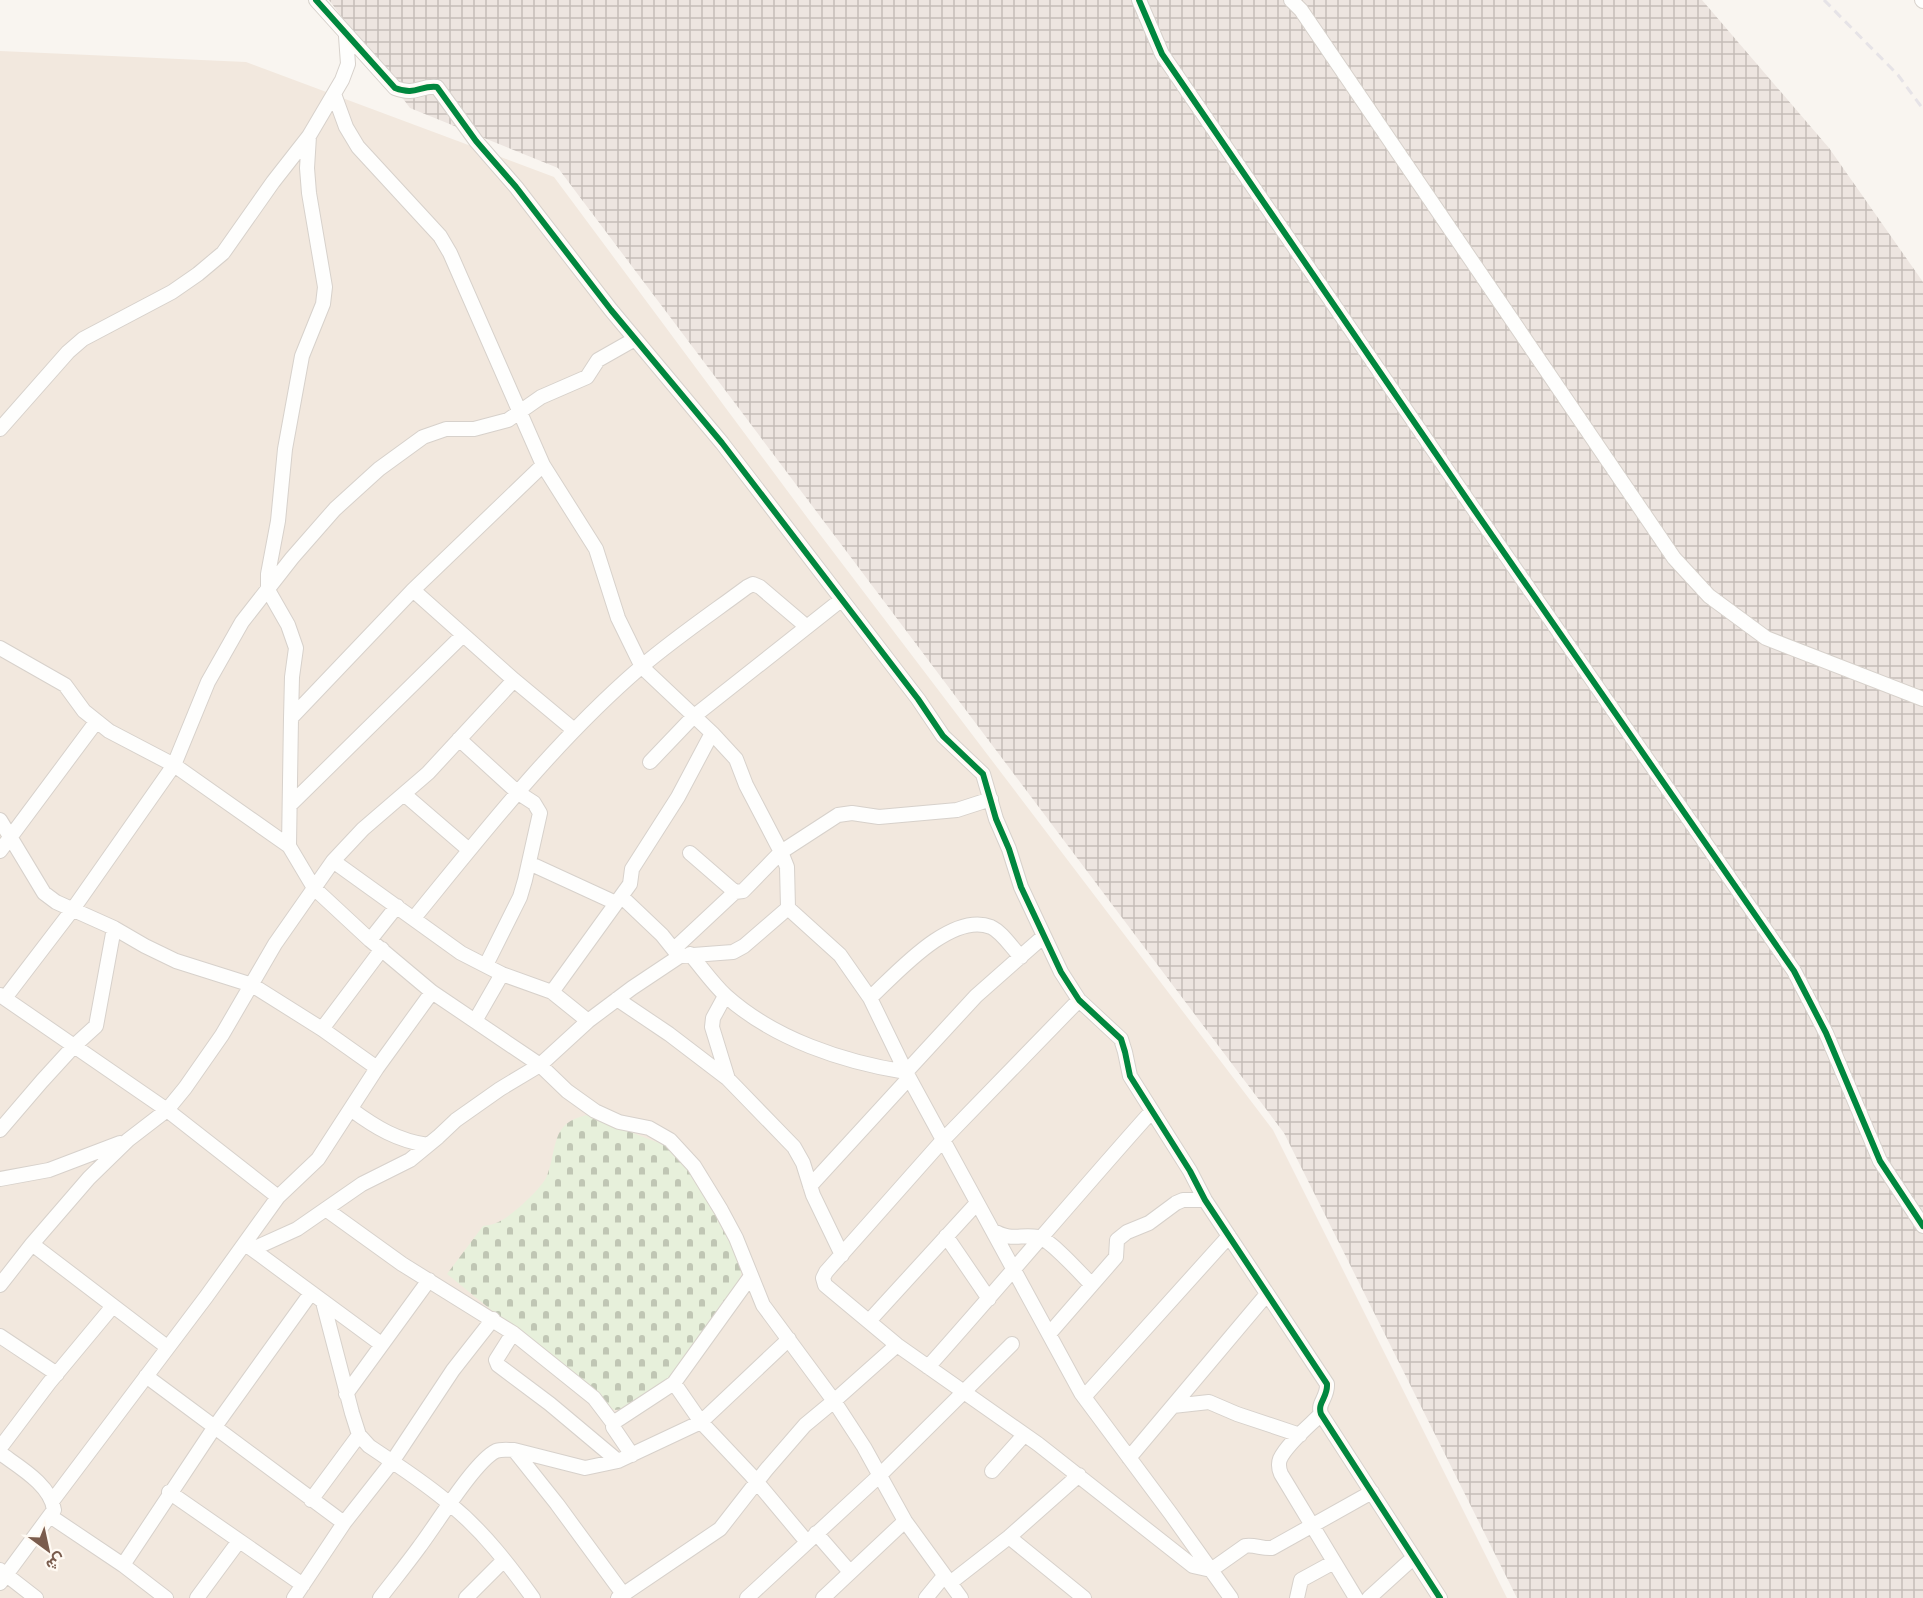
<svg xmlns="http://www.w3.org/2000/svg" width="1923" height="1598" viewBox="0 0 1923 1598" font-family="'PT Sans Narrow',Vazirmatn,sans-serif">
<defs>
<pattern id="industrial-grid" width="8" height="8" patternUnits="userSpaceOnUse" patternTransform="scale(1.5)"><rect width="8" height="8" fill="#ede5e0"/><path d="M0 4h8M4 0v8" fill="none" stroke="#c5bdb8"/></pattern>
<pattern id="cemetery-stones" width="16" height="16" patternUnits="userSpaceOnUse" patternTransform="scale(1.5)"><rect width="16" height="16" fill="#e7f0db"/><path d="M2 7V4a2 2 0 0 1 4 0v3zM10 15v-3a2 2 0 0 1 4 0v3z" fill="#c0c6b4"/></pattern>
</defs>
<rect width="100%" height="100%" fill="#f9f5f0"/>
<path fill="#f2e8de" d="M0 51 246 62 554 177 812 524 1273 1130 1507 1598H0Z"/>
<path fill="url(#industrial-grid)" d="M329 0H1702L1829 148 1923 282V1598H1517L1284 1133 558 168 410 108Z"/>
<path fill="url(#cemetery-stones)" d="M587 1115 669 1147 685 1161 743 1264 741 1275 734 1292 667 1382 627 1409 614 1410 447 1274 483 1226C487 1225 492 1225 496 1223 509 1219 542 1188 547 1176 558 1147 550 1123 587 1115Z"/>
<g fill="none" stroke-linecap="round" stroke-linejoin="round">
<g stroke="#d7d1cb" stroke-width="16">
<path id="minor" d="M316 0 395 88C416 96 420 85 437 87L476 141 516 187 611 310 722 443 918 699 943 736 983 774 996 819 1009 849 1021 887 1061 972 1079 1000 1121 1039 1125 1052 1130 1076 1190 1171 1205 1200 1327 1384C1328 1398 1317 1402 1321 1414L1440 1598
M1139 0 1162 54 1473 508 1794 971 1826 1033 1880 1161 1923 1226
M1291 0 1301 10 1674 558 1709 596 1766 638 1923 699
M1922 0 1923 1
M334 94 346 127 358 147 440 236 450 253 543 465 596 549 618 618 642 667 712 733 736 759 746 785 781 852 787 867 788 908 840 955 870 998 906 1072 1081 1393 1171 1514 1231 1598
M0 429 68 352 83 339 172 292 198 274 223 253 273 182 309 136 342 80 348 64 346 36
M413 590 514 680 574 730
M0 648 65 685 84 711 109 731 174 765 289 846 314 888 370 940 432 992 540 1065 567 1091 595 1111 619 1122 649 1128 670 1140 694 1166 721 1210 736 1238 763 1305 834 1401 864 1447 905 1521 961 1598
M291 718 413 590 543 465
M459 739 517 792 534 803 540 813 525 880 520 897 486 965
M650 762 693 717 841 600
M404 794 469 850
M290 805 463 635
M0 820 44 893 56 902 114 928 145 946 176 961 252 985 322 1029 377 1068
M289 846 291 718 292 677 296 648 288 625 268 590V574L278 521 285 449 302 356 323 304 325 287 309 193 307 168 309 136
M0 851 96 722
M690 853 735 892 743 891 781 852 838 815 852 813 879 817 957 810 991 799
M333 861 461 953 502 974 552 992 588 1021
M529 863 616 903
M622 897 662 935 678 955
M414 918C485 831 555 741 641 667 675 638 712 613 747 587L753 584 760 587 807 627
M370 940 397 906
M674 949 735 892
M690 954C702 968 713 984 726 996 774 1039 843 1062 906 1072L976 996 1044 936
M552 992 630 884 632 869 678 797 712 733
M0 995 167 1110 278 1197
M725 996 713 1018 712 1027 728 1079 794 1147 803 1163 813 1195 842 1255
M5 998 73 909 174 765 208 682 242 622 292 558 335 509 379 469 423 437 446 429H474L508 420 541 397 587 377 598 360 635 339
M870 998C896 974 951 911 991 927 1002 932 1012 948 1021 957
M617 999 669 1034 728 1079
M1079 1000 943 1140 826 1272 823 1278 825 1285 897 1345 1038 1444 1193 1566 1211 1570 1245 1546C1253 1544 1263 1549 1272 1548L1372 1492
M475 1021 502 974
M322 1029 382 949
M352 1110C375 1127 398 1141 428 1145
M0 1130 42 1081 74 1046 96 1026 114 928
M0 1179 49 1170 120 1143
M810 1186 909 1078
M327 1210 402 1264 513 1333 594 1398 613 1423 674 1383 751 1276
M992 1230C1013 1242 1018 1234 1038 1237 1050 1239 1081 1274 1091 1284
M946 1236 989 1299
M32 1244 167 1347
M248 1246 381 1344
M253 1249 297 1229 362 1184 410 1160 438 1137 456 1120 500 1089 540 1065 588 1021 632 988 680 956 733 952 744 946 788 908
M0 1285 32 1244 89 1178 128 1140 167 1110 185 1088 222 1035 275 944 333 861 363 829 428 773 514 680
M323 1302 352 1413 359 1435 369 1446C397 1465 426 1483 451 1505 483 1531 509 1565 533 1598
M870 1320 977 1203
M513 1333 496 1360 498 1365 550 1404 618 1461
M1049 1334 1116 1257 1117 1240 1127 1232 1149 1223 1176 1203 1183 1200H1205
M0 1336 57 1374
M928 1367C1003 1283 1076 1196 1151 1112
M146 1376 344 1523
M674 1383 701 1422 751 1475 807 1542
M346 1394 429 1280
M1084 1397 1229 1236
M1173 1406 1209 1402 1237 1414 1300 1435
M1321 1414C1309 1426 1287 1444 1280 1459 1278 1464 1279 1469 1281 1474L1356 1598
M613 1423V1427L632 1455
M0 1448 49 1383 113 1306
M514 1450 557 1504 623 1594
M0 1453C19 1467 51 1485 54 1510L0 1583
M1129 1458 1267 1294
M992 1471 1024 1435
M169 1492 303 1585
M53 1500 206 1297 278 1197 318 1159 377 1068 432 992
M311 1500 359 1435
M50 1516 123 1565 166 1598
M816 1533 850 1572
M1009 1537 1084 1598
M123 1565 214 1428 311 1293
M0 1570 36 1598
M950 1583 1009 1537 1079 1475
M197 1598 239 1541
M294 1598 344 1523 392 1462 453 1370 493 1319
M380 1598C393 1581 407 1564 420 1546 436 1525 475 1461 496 1451 501 1449 508 1450 514 1450L585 1468 618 1461 701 1422 789 1339
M466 1598 504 1560
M618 1598 720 1529 766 1470 805 1425 834 1401 897 1345
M747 1598 880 1475 1012 1344
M823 1598 905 1521
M926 1598 944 1576
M1297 1598 1301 1580 1334 1562
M1369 1598 1413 1558"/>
</g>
<use href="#minor" stroke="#fefefd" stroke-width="14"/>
<path stroke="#e6e3e7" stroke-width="3" stroke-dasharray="9 6" stroke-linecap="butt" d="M1824 0 1898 75 1923 109"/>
<g stroke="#fffaf3" stroke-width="10">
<path id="cycleway" d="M316 0 395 88C416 96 420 85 437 87L476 141 516 187 611 310 722 443 918 699 943 736 983 774 996 819 1009 849 1021 887 1061 972 1079 1000 1121 1039 1125 1052 1130 1076 1190 1171 1205 1200 1327 1384C1328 1398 1317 1402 1321 1414L1440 1598
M1139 0 1162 54 1473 508 1794 971 1826 1033 1880 1161 1923 1226"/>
</g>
<use href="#cycleway" stroke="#00873e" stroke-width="6"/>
</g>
<g transform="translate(48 1550) rotate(147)" stroke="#fffaf3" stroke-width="4.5" paint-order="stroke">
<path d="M0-4.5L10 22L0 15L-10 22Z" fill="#7a5c4d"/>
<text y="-9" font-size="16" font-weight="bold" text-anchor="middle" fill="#7a5c4d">ش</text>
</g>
</svg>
